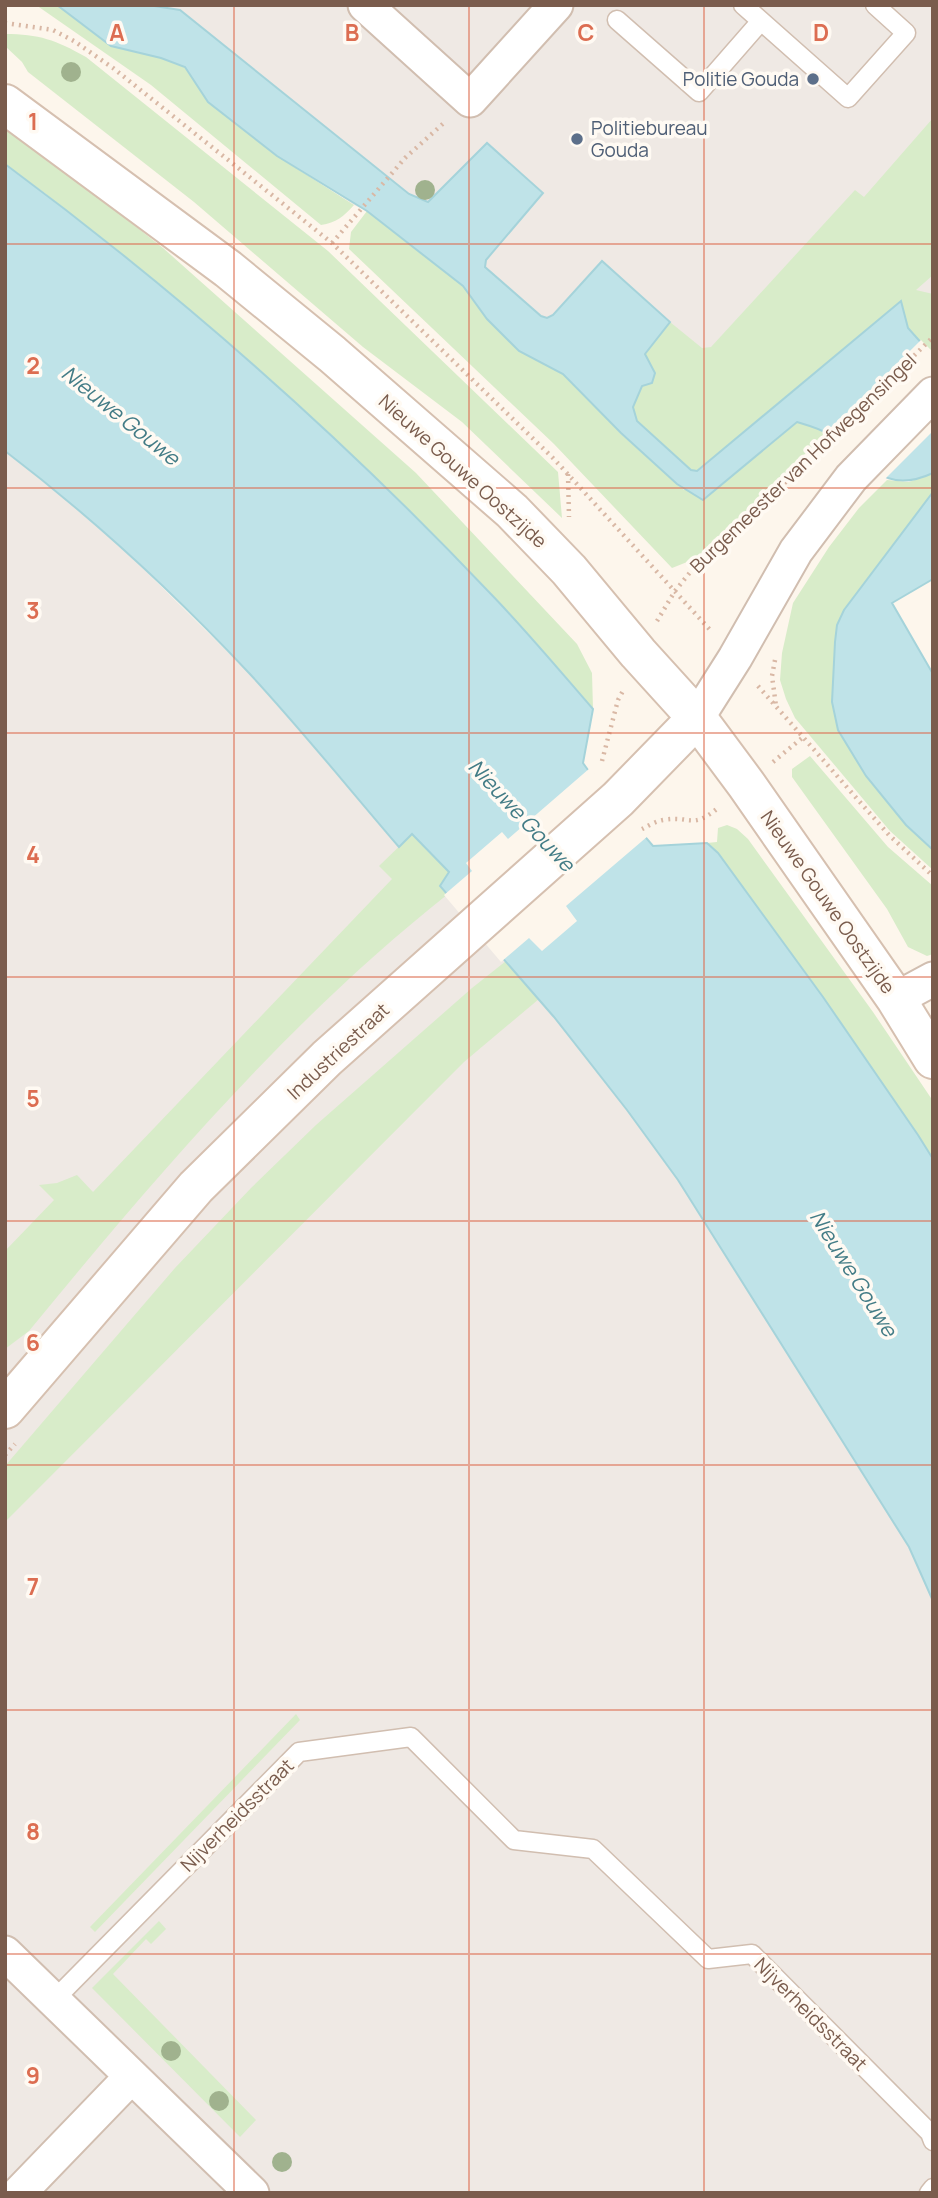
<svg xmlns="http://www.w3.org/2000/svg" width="938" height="2198" viewBox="0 0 938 2198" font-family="Manrope,sans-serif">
<rect width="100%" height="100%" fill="#fdf6ec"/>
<path fill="#efe9e4" d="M57 5H933V319L723 522 367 211 354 205Z
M5 452 55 489 112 538 249 673 554 1017 627 1110 678 1180 909 1547 933 1601V2193H5Z"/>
<path fill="#d8ecc9" d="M36 5H57L111 46 161 58 185 67 208 102 277 156 354 205C344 216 336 223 321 225L151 85Z
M5 34C39 34 56 40 86 57L328 251 558 472 562 518 462 422 363 347 194 202 28 72 22 62 5 46Z
M933 118V275L916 290 933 294V356L908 328 901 301 697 472 691 470 637 421 633 407 642 385 644 354 670 322 702 348 711 347 855 190 864 197Z
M5 123 163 248 416 473 577 644 592 673 593 709 489 591 348 451 46 194 5 164Z
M367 211 463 286 487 319 519 351 563 373 621 434 684 490 797 422 827 432 731 529 697 558 672 568 554 444 349 249 351 232Z
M933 473V492L844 610 837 625 835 642 832 702 838 730 866 776 906 825 933 850V870L890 831 795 718 786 699 780 680 782 653 793 603 829 547 859 508 887 480 909 482Z
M810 756 888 847 933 886V954L927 956 908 947 887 909 792 777V769Z
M727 825 737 829 748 839 873 1012 933 1101V1159L823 997 707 843 717 842 718 828Z
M412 834 450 872 448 894C289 1020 157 1175 29 1331L5 1349V1251L54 1200 39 1185 57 1183 77 1175 93 1192 392 879 379 866Z
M506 961 539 999 464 1062 5 1522V1466L175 1268 251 1188 316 1125 472 988Z
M296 1714 300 1720 95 1932 90 1927Z
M159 1921 166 1929 151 1944 146 1939 113 1974 256 2120 240 2137 92 1988Z"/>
<path fill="#bfe3e8" stroke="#a5d3da" stroke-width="2" d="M57 5H148L180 10 409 194 428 202 487 143 543 193 486 260 485 267 541 316 547 318 553 315 602 261 670 322 645 354 655 373 652 383 642 386 633 407 637 421 691 470 697 471 901 301 908 328 933 356V473C881 497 868 459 828 434 819 428 807 425 797 422L703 500 677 484 621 433 563 374 519 351 487 319 463 286 367 211 277 156 208 102 185 67 161 58 111 46Z
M5 164C178 292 340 435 488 591 525 629 559 670 593 709L583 763 588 770 653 846 707 843 718 853 823 997 918 1135 933 1159V1601L909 1547 678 1180 627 1110 554 1017 440 886 449 872 412 834 399 847C349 789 301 729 249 673 174 593 93 518 5 451Z
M933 492V579L892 603 933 674V850L906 825 866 776 838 730 832 702 835 642 837 625 844 610Z"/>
<path fill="#fdf6ec" d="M921 340 933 352V431L883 481 825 435Z
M590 768 648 836 566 906 577 921 542 951 529 938 501 962 444 895 472 871 466 863 502 832 508 839Z"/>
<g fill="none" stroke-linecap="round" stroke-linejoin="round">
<g stroke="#d1beb0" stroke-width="21">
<path id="service" d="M743 5 848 98 906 33 875 5
M617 20 699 92 761 21
M53 2001 299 1752 411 1737 514 1840 593 1849 708 1959 752 1954 930 2133 933 2141
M929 2193 933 2188"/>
</g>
<g stroke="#d1beb0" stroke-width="37">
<path id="minor" d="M365 5 470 100 556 5
M697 718 735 658 796 551 851 478 933 394
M896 999 933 979
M5 1953 252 2193
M19 2193 131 2077"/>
</g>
<g stroke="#d6c0b0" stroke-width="42">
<path id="secondary" d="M5 104 228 269 332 354 512 511 569 570 638 653 697 718 746 784 896 999 933 1059
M5 1409 196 1187 327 1058 618 799 697 718"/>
</g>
<path stroke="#d9b8a5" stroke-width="4.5" stroke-dasharray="2 5" stroke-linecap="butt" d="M5 23 53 30 74 41 113 68 332 243 554 459 712 632
M332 243 405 158 446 121
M568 474 569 517
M657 621 675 591 700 560 735 531 795 473 933 337
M775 660 772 676 776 706
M758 686 889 835 933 876
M602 761 618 700 624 689
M773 762 802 738
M642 829C648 826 656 821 663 820 691 815 691 830 718 808
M5 1455 15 1444"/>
<use href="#service" stroke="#fff" stroke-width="18"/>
<use href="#minor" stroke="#fff" stroke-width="33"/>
<use href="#secondary" stroke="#fff" stroke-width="38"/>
</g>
<g fill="#a0b28e">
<circle cx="71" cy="72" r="10"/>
<circle cx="425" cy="190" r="10"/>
<circle cx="171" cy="2051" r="10"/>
<circle cx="219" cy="2101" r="10"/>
<circle cx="282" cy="2162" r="10"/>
</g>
<path fill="none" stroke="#dc6d51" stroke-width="2" stroke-opacity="0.55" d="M234 5V2193M469 5V2193M704 5V2193M5 244H933M5 488H933M5 733H933M5 977H933M5 1221H933M5 1465H933M5 1710H933M5 1954H933"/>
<g fill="#5c6f8a" stroke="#fffaf3" stroke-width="2.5">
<circle cx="813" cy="79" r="7"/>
<circle cx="577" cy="139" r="7"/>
</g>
<g text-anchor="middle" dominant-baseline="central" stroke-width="7" stroke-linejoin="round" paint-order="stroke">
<g font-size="19" fill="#4e5e75" stroke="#fffaf3" text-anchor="end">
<text x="799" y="79">Politie Gouda</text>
<text x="591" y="128" text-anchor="start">Politiebureau<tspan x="591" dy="22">Gouda</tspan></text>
</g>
<g font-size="19" fill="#7a5c4d" stroke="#fffaf3">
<text transform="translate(803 463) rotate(-44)">Burgemeester van Hofwegensingel</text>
<text transform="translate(463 471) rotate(42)">Nieuwe Gouwe Oostzijde</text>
<text transform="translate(828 902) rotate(55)">Nieuwe Gouwe Oostzijde</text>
<text transform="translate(338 1051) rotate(-43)">Industriestraat</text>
<text transform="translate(237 1815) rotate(-45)">Nijverheidsstraat</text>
<text transform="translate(811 2014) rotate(45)">Nijverheidsstraat</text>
</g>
<g font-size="21" font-style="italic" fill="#437c86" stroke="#fffaf3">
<text transform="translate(121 415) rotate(39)">Nieuwe Gouwe</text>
<text transform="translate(522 815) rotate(47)">Nieuwe Gouwe</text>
<text transform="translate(854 1273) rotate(58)">Nieuwe Gouwe</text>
</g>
</g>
<g font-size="23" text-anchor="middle" font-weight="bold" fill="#dc6d51" stroke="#fffaf3" stroke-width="7" stroke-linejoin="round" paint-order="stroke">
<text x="117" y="41">A</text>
<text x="352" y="41">B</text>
<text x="586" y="41">C</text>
<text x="821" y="41">D</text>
<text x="33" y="130">1</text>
<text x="33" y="374">2</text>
<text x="33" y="619">3</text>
<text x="33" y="863">4</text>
<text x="33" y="1107">5</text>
<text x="33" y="1351">6</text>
<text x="33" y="1595">7</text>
<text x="33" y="1840">8</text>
<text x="33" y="2084">9</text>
</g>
<rect width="938" height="2198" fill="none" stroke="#7a5c4d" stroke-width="14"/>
</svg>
